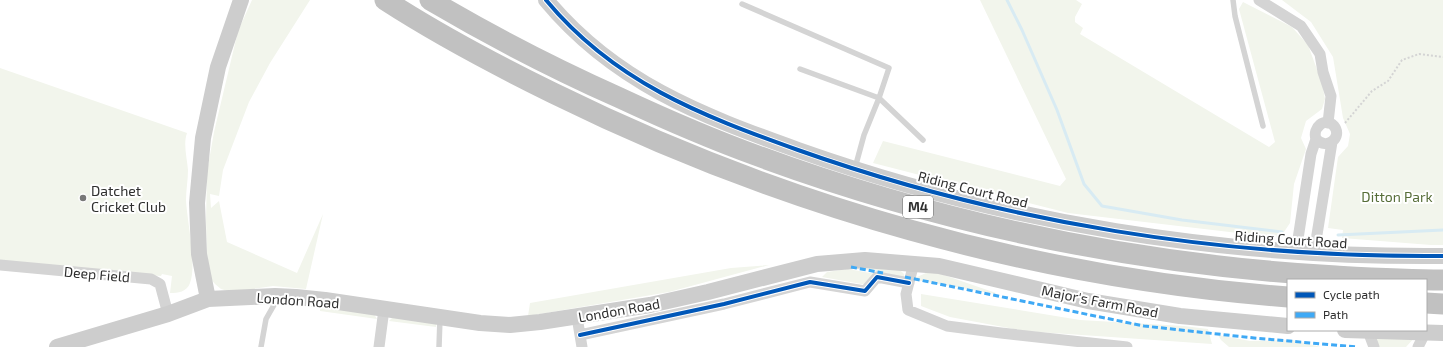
<svg xmlns="http://www.w3.org/2000/svg" width="1443" height="347" viewBox="0 0 1443 347" font-family="'Exo 2',sans-serif">
<rect width="100%" height="100%" fill="#fff"/>
<path fill="#f2f5ec" d="M252 0H310L270 63 249 102 223 170 219 196 210 194 211 208 219 201 227 242 297 273 323 214 306 289 273 286 231 292 221 289 215 284 210 278 207 253 206 221 207 172 214 132 238 31Z
M980 0H1076L1082 4 1075 17V22L1083 28 1080 34 1269 147 1275 142 1239 9 1243 2 1292 27 1308 45 1322 83 1325 99 1322 109 1306 121 1301 138 1306 149 1294 184 1290 223 1280 238 1068 213 873 163 883 141 1060 186 1066 179Z
M1282 0H1443V245H1431L1342 238 1343 230 1328 228 1338 157 1348 146 1350 134 1343 118 1333 57 1311 22Z
M0 68 187 133C183 144 187 158 188 170 188 180 186 190 186 200 187 221 197 265 190 283 187 292 178 293 170 293L172 276 162 274 161 276 0 263Z
M769 265 669 292 528 316 530 303 731 268Z
M857 268H898L904 274V277Z
M848 269 876 274 867 285 822 277 827 272Z
M926 273H938L996 293 995 294 916 280 917 277Z
M921 294 1080 320 1184 326 1208 329 1212 344 1024 331 950 317 921 306Z
M321 303 374 314 377 319 320 311Z
M393 317 437 321 436 327 389 321Z
M1218 335 1250 341 1293 340 1321 347H1229L1221 340Z
M1415 337 1406 347H1378L1376 338Z"/>
<g fill="none" stroke-linecap="round" stroke-linejoin="round">
<path stroke="#d8ebf3" stroke-width="3" d="M1007 0 1022 30 1057 110 1084 184 1102 206 1182 220 1282 232
M1338 235 1443 230"/>
<path stroke="#d4d4d4" stroke-width="2" stroke-dasharray="2 2" stroke-linecap="butt" d="M1345 123 1372 91 1388 81 1402 60 1419 54 1443 57"/>
<path stroke="#d4d4d4" stroke-width="5.5" d="M1233 0 1235 16 1263 126
M742 4 889 68 879 98 864 135 855 168
M800 69 879 98 923 140
M261 347 266 319 274 305 275 297
M439 347 440 318"/>
<path stroke="#d4d4d4" stroke-width="11" d="M1259 0 1301 26 1320 54 1323 72 1331 96 1328 123
M1296 252 1311 154 1316 139C1312 128 1325 116 1334 126 1343 137 1327 151 1316 139
M1314 253 1332 142
M914 263 906 294 908 310 947 326 1001 333 1127 347
M0 265 151 279 160 284 168 314
M577 317 582 347
M1368 331 1374 347
M580 335 724 304 810 282 865 291 877 277 909 283
M379 347 384 309
M1418 347 1425 333"/>
<path stroke="#cdcdcd" stroke-width="16" d="M546 0C614 82 700 115 798 150 1004 223 1224 258 1443 256
M208 299 199 254 197 203 203 138 218 67 241 0
M1345 330 1443 333
M57 347 168 314 208 299 275 296 296 297 325 300 480 323 510 325 540 322 650 305 708 292 817 264 865 260 939 266 1088 301 1180 316 1288 326"/>
<path stroke="#c1c1c1" stroke-width="21" d="M385 0C439 35 496 65 553 93 782 206 1034 278 1288 297
M430 0C491 36 555 69 620 98 665 119 711 139 758 156 943 224 1139 265 1336 276 1372 278 1407 280 1443 280
M1426 303 1443 304"/>
<path stroke="#3fa9f5" stroke-width="3" stroke-dasharray="6 3" stroke-linecap="butt" d="M851 267 883 273
M905 277 1144 326 1254 338 1357 347"/>
<g stroke="#fff" stroke-width="6">
<path id="cycleway" d="M546 0C614 82 700 115 798 150 1004 223 1224 258 1443 256
M580 335 724 304 810 282 865 291 877 277 909 283"/>
</g>
<use href="#cycleway" stroke="#0057b8" stroke-width="4"/>
</g>
<circle fill="#787878" stroke="#fff" stroke-width="1.5" cx="83" cy="198" r="4"/>
<g text-anchor="middle" dominant-baseline="central" stroke-width="4" stroke-linejoin="round" paint-order="stroke">
<rect fill="#fff" stroke="#6d6d6d" stroke-width="1" x="903" y="196" width="30" height="22" rx="3"/>
<g font-size="13" font-weight="bold" fill="#2f2f2f">
<text x="918" y="207">M4</text>
</g>
<g font-size="14" fill="#2f2f2f" stroke="#fff">
<text transform="translate(973 189) rotate(14)">Riding Court Road</text>
<text transform="translate(1291 239) rotate(4)">Riding Court Road</text>
<text transform="translate(97 274) rotate(5)">Deep Field</text>
<text transform="translate(298 300) rotate(4)">London Road</text>
<text transform="translate(1100 301) rotate(11)">Major's Farm Road</text>
<text transform="translate(619 310) rotate(-10)">London Road</text>
</g>
<g font-size="14" fill="#2f2f2f" stroke="#fff" text-anchor="start">
<text x="91" y="190">Datchet<tspan x="91" dy="16">Cricket Club</tspan></text>
</g>
<g font-size="14" fill="#576e39" stroke="#fff">
<text x="1397" y="196">Ditton Park</text>
</g>
</g>
<rect x="1287" y="279" width="140" height="52" fill="#ffffff" stroke="#acacac"/>
<rect x="1295" y="292" width="20" height="6" fill="#0057b8" stroke="#acacac"/>
<text x="1323" y="299" font-size="12" fill="#2f2f2f">Cycle path</text>
<rect x="1295" y="312" width="20" height="6" fill="#3fa9f5" stroke="#acacac"/>
<text x="1323" y="319" font-size="12" fill="#2f2f2f">Path</text>
</svg>
